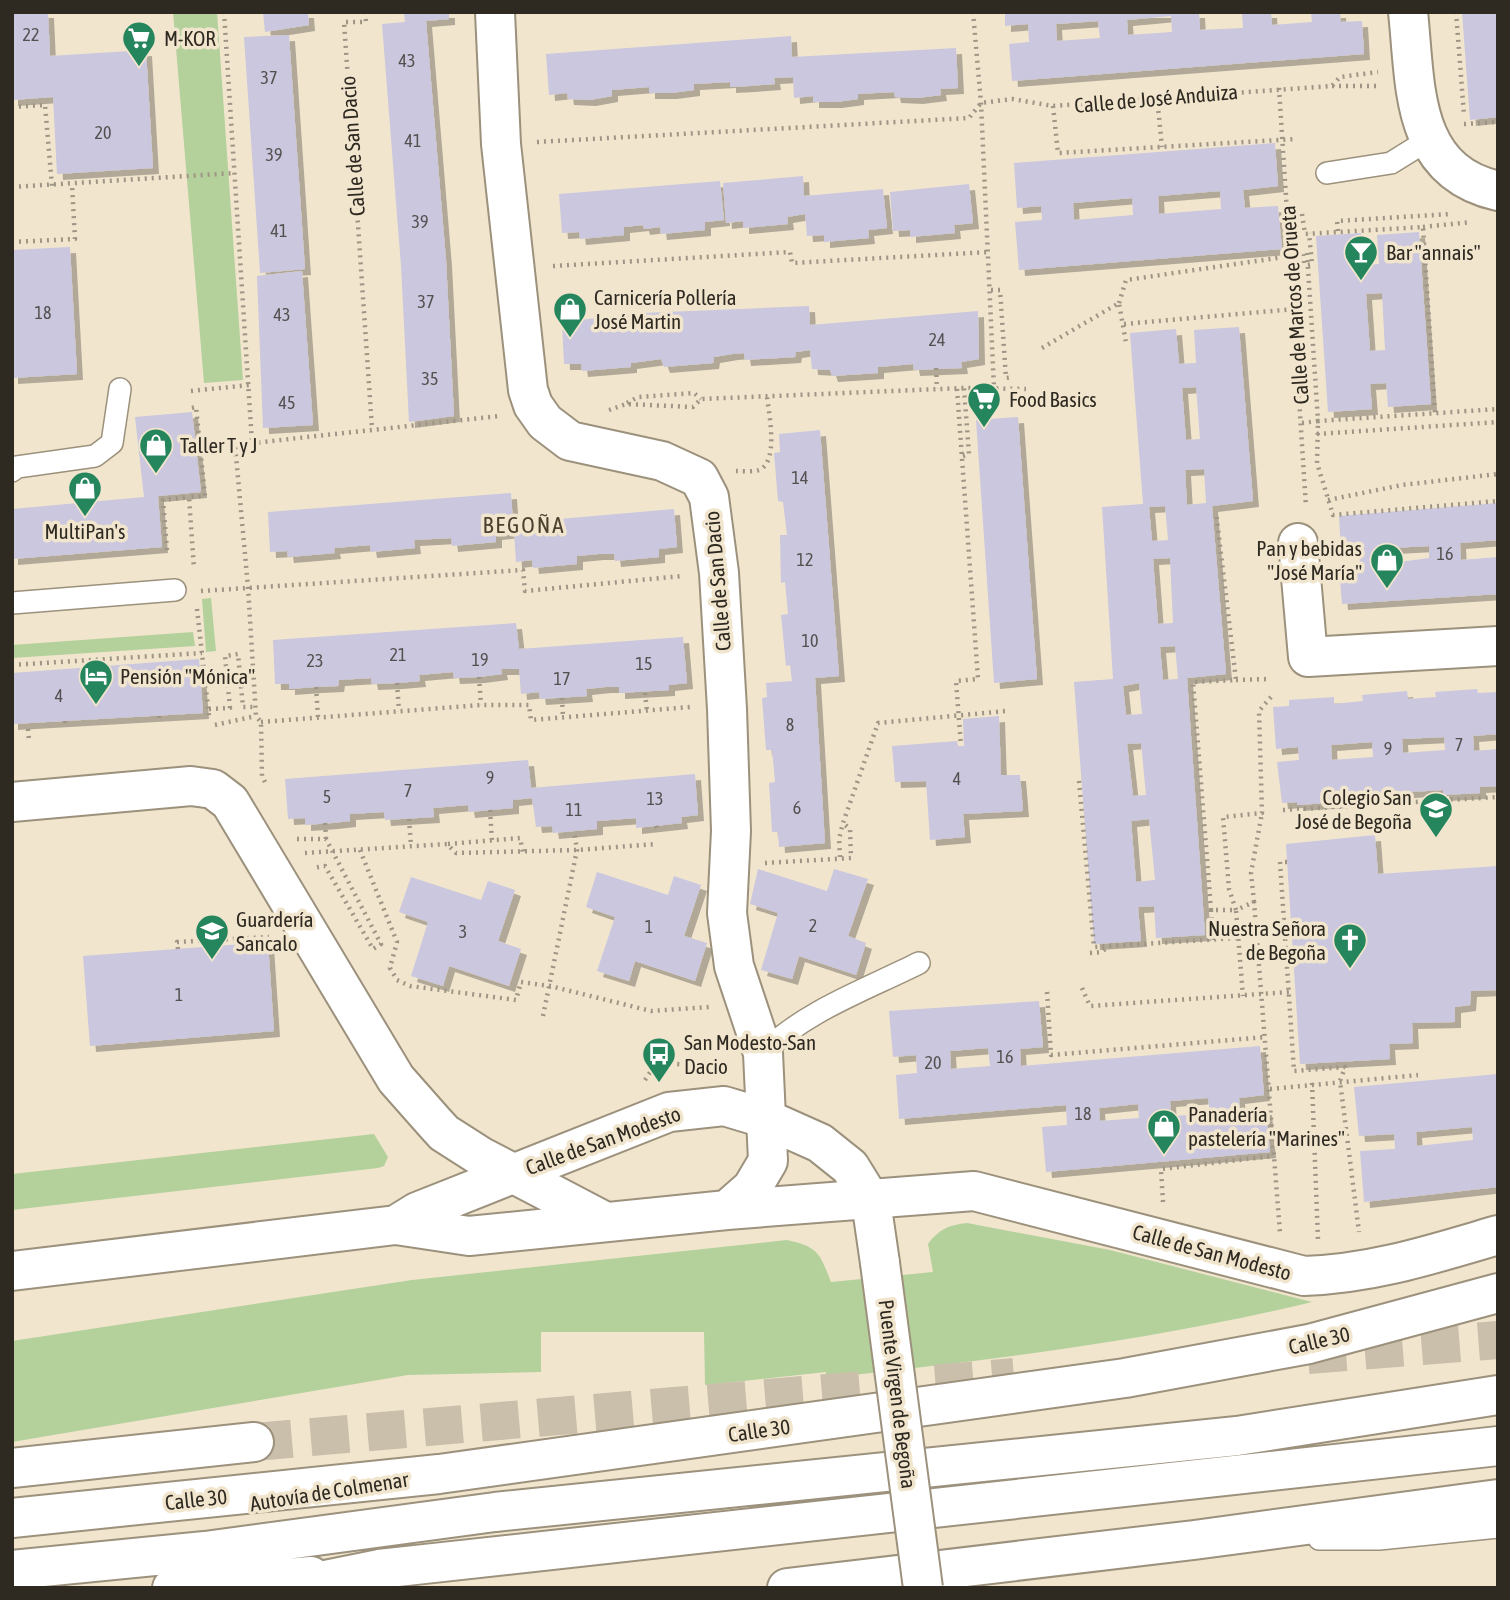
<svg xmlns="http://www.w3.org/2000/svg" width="1510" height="1600" viewBox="0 0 1510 1600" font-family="'Asap Condensed',sans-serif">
<defs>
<filter id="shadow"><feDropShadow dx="6" dy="6" stdDeviation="0" flood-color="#0004"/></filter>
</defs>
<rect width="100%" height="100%" fill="#f1e5ce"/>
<path fill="#b4d19c" d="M173 12H217L243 380 204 383Z
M211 598 216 651 206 652 202 599Z
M193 632 195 646 12 658V645Z
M374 1134 388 1157 384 1166 378 1168 12 1210V1174Z
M967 1223 1110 1250 1312 1302C1156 1340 986 1361 826 1378V1372L705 1385 704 1332H541V1372L408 1375 12 1442V1341L412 1280 787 1240C819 1247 820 1254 831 1282L933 1272 928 1244C939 1229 949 1225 967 1223Z"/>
<path fill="#cac7de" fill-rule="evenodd" filter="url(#shadow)" d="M12 12H48L50 56 146 50 153 168 57 174 53 97 12 100Z
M263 12H308L309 25 265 32Z
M404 12H449V19L426 21 446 260 454 416 409 422 401 266 382 24 405 22Z
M1005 12H1199L1200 30 1243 28 1242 12H1271L1272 25 1312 22 1311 12H1340L1341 22 1362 21 1364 54 1012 81 1009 44 1029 42 1028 24 1005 26ZM1171 16 1172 32 1128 35 1127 20ZM1098 21 1100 38 1057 41 1056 24Z
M1462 12H1498V117L1470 120Z
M289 35 305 269 260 273 244 37Z
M791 36 792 57 956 48 958 88 940 89 941 95 917 98 895 97 894 92 858 94V99L836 102H813V96L794 98 793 77 774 78 775 84 749 86 730 87V82L694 84V90L671 93H649V87L612 90V96L590 100 568 99 567 93 549 95 546 54Z
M1275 143 1278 186 1243 190 1245 208 1278 206 1282 249 1019 270 1015 222 1042 220 1041 206 1017 208 1014 163ZM1220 191 1221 209 1159 214 1158 196ZM1132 198 1133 215 1074 220 1073 203Z
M803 176 804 196 883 189 887 228 868 230 869 238 824 242V235L807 236 805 214 787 217 788 224 743 228V221L726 223 723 183Z
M720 181 724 220 705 222V230L661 234 660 227 644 229 643 225 624 227V235L580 239 579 232 562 233 559 194Z
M969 184 973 223 954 225 955 233 910 237V230L893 231 890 192Z
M1419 232 1431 404 1388 407 1386 383 1370 384 1372 409 1328 412 1316 236 1361 233 1363 265 1379 264 1377 235ZM1382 293 1385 350 1370 351 1366 294Z
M70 247 77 374 12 378V250Z
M302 271 313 425 263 428 257 276Z
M809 306 810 325 978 311 979 359 961 362 962 368 914 370 913 364 878 367V373L832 376 830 370 812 369 810 350 796 352 795 357 745 360 744 353 732 354 714 357 713 363 664 367 661 359 631 363V367L582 371 581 364H564L562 322 642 313Z
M1239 327 1253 501 1212 506 1226 674 1187 678 1205 935 1156 938 1154 906 1138 907 1141 941 1094 944 1074 682 1113 679 1102 507 1143 504 1130 333 1176 329 1179 364 1196 363 1194 330ZM1196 387 1200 439 1186 440 1182 388ZM1204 469 1206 503 1187 505 1185 470ZM1165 506 1168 540 1152 541 1149 507ZM1170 558 1173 623 1158 624 1153 559ZM1175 646 1178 679 1163 680 1160 647ZM1139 683 1142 714 1126 715 1123 686ZM1141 743 1146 795 1133 796 1127 744ZM1149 819 1155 880 1136 882 1131 821Z
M192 412 201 492 158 496 162 547 12 559V509L144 497 135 417Z
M1018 417 1037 679 994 683 976 420Z
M820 430 839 676 815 678 825 843 779 847 778 832H772L769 783 775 782 774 770 772 750H766L762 698 767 697 766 683 792 681 790 665 786 666 781 615 788 614 785 582 781 583 780 535H787L783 502 778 501 774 453 780 452 779 434Z
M511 493 513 523 674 509 677 547 659 549V557L615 561 614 554H598L577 556V564L533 568 532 560 516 562 514 532 496 534V542L452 546 451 538 414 540 415 548 371 552 370 545 334 548 335 553 301 556 288 557 287 551 270 552 268 512Z
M1498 503V540L1460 543 1461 560 1498 557V594L1342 604 1339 567 1360 566 1359 551 1341 552 1339 516ZM1429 546V558L1392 563 1391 548Z
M516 623 519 649 683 637 687 683 669 685V690L619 693V687H605L586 689 587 696 540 699 539 692 521 694 519 669H501L502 674 479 677 454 678 453 672 419 675 420 681 397 683 372 684 371 678 339 680 338 686 316 687 289 689V684H275L273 640Z
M199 659 203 713 12 724V673Z
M1477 689 1478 693 1498 692V734L1473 736 1474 751 1498 749V786L1480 787V793L1443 795V790L1427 791 1408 792V797H1357L1341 799V802L1297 805V802L1282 803 1277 762 1299 760 1298 747 1276 749 1273 707 1289 706V700L1334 697V704L1363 701 1362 695 1407 691 1408 699 1436 697 1435 692ZM1444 737 1445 750 1403 753 1402 739ZM1372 742 1373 757 1332 760 1331 745Z
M999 716 1001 775H1020L1023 811 963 814 965 837 930 840 926 781 895 782 892 746 957 741 958 746H964L963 719Z
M528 760 531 788 695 774 698 815 681 817 682 823 636 828V818L597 821V829L553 833 552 826 536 827 532 798 513 800V808L469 812 468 805 433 808 434 817 385 820 384 812 350 814V821L332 823 305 825V818L288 819 285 779Z
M1375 835 1378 874 1498 866V990L1471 991 1470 1005 1455 1007V1022L1412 1023 1413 1043 1389 1044 1390 1059 1300 1064 1286 844Z
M758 869 827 891 834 869 868 879 848 936 866 943 856 975 799 956 792 979 761 970 778 913 750 904Z
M597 872 668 895 674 876 701 885 684 936 707 943 695 981 635 961 629 981 597 971 615 917 586 907Z
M411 877 481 900 488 881 515 890 498 941 521 949 509 986 449 966 443 986 411 976 428 922 399 912Z
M268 942 274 1031 90 1046 83 956Z
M1039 1001 1043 1047 1020 1049 1021 1066 1260 1046 1264 1095 1239 1098 1240 1112 1266 1109 1270 1152 1046 1172 1042 1127 1067 1125 1066 1105 899 1119 896 1075 917 1073 916 1055 893 1057 889 1011ZM988 1048 990 1066 951 1069 950 1051ZM1208 1098 1210 1114 1171 1116 1170 1101ZM1138 1104 1139 1118 1100 1121 1099 1108Z
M1498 1074V1187L1364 1202 1360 1151 1395 1149 1394 1134 1359 1136 1354 1087ZM1472 1127 1473 1140 1417 1146 1416 1132Z"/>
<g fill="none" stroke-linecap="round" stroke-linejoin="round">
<path stroke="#cabfab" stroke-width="38" stroke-dasharray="38 19" stroke-linecap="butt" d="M1308 1355 1498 1340
M254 1442 1014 1377"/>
<g stroke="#9c917c" stroke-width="24">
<path id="lane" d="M1327 173 1391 163 1428 140
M12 471 17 467 95 456 112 443 120 389
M12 603 175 590
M763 1053C805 1011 865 990 919 963
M1319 1539H1379L1498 1527"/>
</g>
<g stroke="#9c917c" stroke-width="42">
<path id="street" d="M495 12 501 144 528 390 533 405 545 422 570 441 662 461 699 478 709 497 719 573 727 709 731 831 727 913 734 966 763 1053 768 1161 752 1188 727 1210
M1408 12C1416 84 1409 171 1498 191
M1298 543 1308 657 1498 646
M12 802 191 786 213 789 230 802 396 1079 434 1122 444 1133 480 1156 604 1221
M396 1225 417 1212 669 1112 724 1106 764 1118 820 1143 850 1167 871 1201 880 1263
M12 1271 396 1225 469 1236 727 1210 974 1191 1304 1276C1372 1274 1433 1254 1498 1235"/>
</g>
<g stroke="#9c917c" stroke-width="42">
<path id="highway" d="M12 1468 254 1442
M12 1518 439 1474 1125 1378 1309 1344 1498 1293
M12 1570 205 1551 495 1512 1237 1436 1498 1395
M172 1588 311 1576
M285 1588 379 1569 1498 1446
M787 1588 1194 1540 1498 1499"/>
</g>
<path stroke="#9e9585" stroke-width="4.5" stroke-dasharray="2 5" stroke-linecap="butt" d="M224 12 252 443
M365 12 366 22H344L372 428
M973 12 981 103 994 389
M1456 12 1464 115
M1332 86H1380
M1279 88 1306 507
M1157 97 1162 147
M1053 106 1058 153 1296 139
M12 107 45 105 52 186
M1464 124 1498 122
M537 142 969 118 981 103 1012 99 1053 106 1332 86 1340 77 1378 72
M12 187 235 173
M1302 214 1305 234 1423 227 1435 414
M1423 227 1471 222
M1338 231 1337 221 1450 214
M12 242 75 239 72 185
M1307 253 1318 421 1498 409
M1308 265 1312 264 1309 233
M553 266 790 252 792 263 989 252
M1292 266 1304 265 1303 254 1307 253
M991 290H1000L1006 378 1013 377
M1119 303 1126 280 1291 256
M1124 324 1295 309
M1042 348 1119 303 1126 343
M936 368 937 389
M957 389 978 679 956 681 961 746
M191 391 249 385
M627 403 638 397 694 393 701 399
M192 408 196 407 205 496 189 497 194 569
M609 410 626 404 693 407 701 399 964 388 1026 389
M1302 423 1318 421 1317 463 1333 515 1498 501
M1317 434 1498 422
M963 456 969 454 964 388
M736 471C743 471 753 472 759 470 779 462 769 414 767 397
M1328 500 1402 485 1498 474
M167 550 163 500 189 497
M201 591 523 570 525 591 682 576
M197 609 209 716
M12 665 202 653
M479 677 481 705
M1236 680 1269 679
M397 683 399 711
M316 687 318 717
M645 693 647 711
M1271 697 1259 711 1262 813 1223 817 1229 889 1236 910 1254 902 1280 1233
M562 698 563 717
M209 709 230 708 225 656 238 654 243 707H255
M159 716V720
M65 721V726
M261 722 481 705H529L531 720 690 707
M215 725 256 716
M28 729 29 740
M1079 781 1094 947 1237 938
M265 782 262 776 261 722 256 716 248 587 235 445 499 416
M490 810 492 841
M1283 810 1498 797
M409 819 411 846
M325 823 326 839
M656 826 657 829
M297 839H326L381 944 373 949 325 866 313 868
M448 844 520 838 523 852
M360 850 397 942 390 968 397 980 410 986 516 1000 521 982 550 986 651 1011 709 1007
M305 853 447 844 456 853 577 850 656 844
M840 857 839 839 843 823 878 723 1006 711
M1287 862H1280L1294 1071 1345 1067 1340 1081 1359 1232
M765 863 851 858 850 829 843 823
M1254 902 1251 873 1262 813
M1211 910 1193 682 1236 680 1216 512
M1212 940 1211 910H1236L1243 996
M178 949 177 942 269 937
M1090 953 1102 952 1108 946
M1082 988 1090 1006 1289 992
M1047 992 1051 1055 1266 1037
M543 1016 577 850 574 831
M650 1047 657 1062
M645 1080 657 1062 706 1067
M1312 1083 1318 1240
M1270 1089 1418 1075
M1163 1202 1161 1169 1273 1156"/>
<use href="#lane" stroke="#fff" stroke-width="21"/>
<use href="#street" stroke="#fff" stroke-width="38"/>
<use href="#highway" stroke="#fff" stroke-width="38"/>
<g stroke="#9c917c" stroke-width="42" stroke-linecap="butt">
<path id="street-bridge" d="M880 1263 923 1588"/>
</g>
<use href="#street-bridge" stroke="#fff" stroke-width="38"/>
</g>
<defs>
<g id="supermarket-pin" transform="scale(1.75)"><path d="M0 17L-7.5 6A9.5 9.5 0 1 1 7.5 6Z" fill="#25855d" stroke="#f1e5ce"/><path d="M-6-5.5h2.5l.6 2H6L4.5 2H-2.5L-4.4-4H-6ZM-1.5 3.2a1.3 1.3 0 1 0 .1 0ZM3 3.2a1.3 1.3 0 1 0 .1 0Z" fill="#fff"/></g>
<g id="bar-pin" transform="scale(1.75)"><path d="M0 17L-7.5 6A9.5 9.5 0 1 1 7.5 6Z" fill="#25855d" stroke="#f1e5ce"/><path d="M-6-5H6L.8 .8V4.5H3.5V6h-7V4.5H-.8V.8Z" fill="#fff"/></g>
<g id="shop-pin" transform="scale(1.75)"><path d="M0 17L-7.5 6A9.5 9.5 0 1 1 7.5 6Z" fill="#25855d" stroke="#f1e5ce"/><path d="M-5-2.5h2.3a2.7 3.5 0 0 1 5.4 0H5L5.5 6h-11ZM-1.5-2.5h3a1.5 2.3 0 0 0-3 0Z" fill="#fff"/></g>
<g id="hotel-pin" transform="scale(1.75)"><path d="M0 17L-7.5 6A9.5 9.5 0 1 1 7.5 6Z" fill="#25855d" stroke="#f1e5ce"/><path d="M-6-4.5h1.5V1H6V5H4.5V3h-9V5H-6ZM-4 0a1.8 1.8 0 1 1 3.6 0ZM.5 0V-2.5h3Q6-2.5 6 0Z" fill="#fff"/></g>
<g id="school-pin" transform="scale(1.75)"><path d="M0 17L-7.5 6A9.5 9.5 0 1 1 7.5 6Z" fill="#25855d" stroke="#f1e5ce"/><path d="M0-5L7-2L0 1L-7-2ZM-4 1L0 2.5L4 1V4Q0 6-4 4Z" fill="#fff"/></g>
<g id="church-pin" transform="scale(1.75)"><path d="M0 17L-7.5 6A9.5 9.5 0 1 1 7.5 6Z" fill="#25855d" stroke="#f1e5ce"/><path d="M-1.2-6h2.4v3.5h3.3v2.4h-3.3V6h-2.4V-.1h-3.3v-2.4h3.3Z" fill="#fff"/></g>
<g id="bus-pin" transform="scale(1.75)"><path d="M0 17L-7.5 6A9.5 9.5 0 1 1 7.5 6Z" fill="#25855d" stroke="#f1e5ce"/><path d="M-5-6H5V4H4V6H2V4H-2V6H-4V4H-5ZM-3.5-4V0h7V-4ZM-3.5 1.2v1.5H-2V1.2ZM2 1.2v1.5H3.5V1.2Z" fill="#fff"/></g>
</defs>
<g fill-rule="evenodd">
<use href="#supermarket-pin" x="139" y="38"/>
<use href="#bar-pin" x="1361" y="252"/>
<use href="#shop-pin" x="570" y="309"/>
<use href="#supermarket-pin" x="984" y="399"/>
<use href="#shop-pin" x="156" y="445"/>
<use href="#shop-pin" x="85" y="488"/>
<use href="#shop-pin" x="1387" y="560"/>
<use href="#hotel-pin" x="96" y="676"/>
<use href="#school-pin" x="1436" y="809"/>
<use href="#school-pin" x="212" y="931"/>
<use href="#church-pin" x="1350" y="940"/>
<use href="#bus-pin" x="659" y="1054"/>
<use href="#shop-pin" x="1164" y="1126"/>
</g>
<g text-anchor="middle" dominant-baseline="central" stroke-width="7" stroke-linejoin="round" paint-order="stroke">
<g font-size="18" fill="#555050">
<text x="31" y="34">22</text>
<text x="407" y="60">43</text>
<text x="269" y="77">37</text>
<text x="103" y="132">20</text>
<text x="413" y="140">41</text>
<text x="274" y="154">39</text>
<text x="420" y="221">39</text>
<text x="279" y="230">41</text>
<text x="426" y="301">37</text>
<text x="43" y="312">18</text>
<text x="282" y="314">43</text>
<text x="937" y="339">24</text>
<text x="430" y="378">35</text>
<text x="287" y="402">45</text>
<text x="800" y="477">14</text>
<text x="1445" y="553">16</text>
<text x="805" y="559">12</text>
<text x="810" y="640">10</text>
<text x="398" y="654">21</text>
<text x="480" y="659">19</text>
<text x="315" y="660">23</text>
<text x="644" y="663">15</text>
<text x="562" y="678">17</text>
<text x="59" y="695">4</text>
<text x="790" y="724">8</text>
<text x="1459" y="744">7</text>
<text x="1388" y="748">9</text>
<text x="490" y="777">9</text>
<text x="957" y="778">4</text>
<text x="408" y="790">7</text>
<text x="327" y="796">5</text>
<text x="655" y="798">13</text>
<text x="797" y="807">6</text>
<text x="574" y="809">11</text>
<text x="813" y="925">2</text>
<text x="649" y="926">1</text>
<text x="463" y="931">3</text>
<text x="179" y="994">1</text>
<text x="1005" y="1056">16</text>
<text x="933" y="1062">20</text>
<text x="1083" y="1113">18</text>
</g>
<g font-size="21" fill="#2e2921" stroke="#f1e5ce" text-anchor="start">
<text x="164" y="38">M-KOR</text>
<text x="1386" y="252">Bar "annais"</text>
<text x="594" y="297">Carnicería Pollería<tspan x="594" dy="24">José Martin</tspan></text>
<text x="1009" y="399">Food Basics</text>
<text x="180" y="445">Taller T y J</text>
<text x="85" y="531" text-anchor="middle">MultiPan's</text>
<text x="1362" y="548" text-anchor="end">Pan y bebidas<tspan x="1362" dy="24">"José María"</tspan></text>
<text x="120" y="676">Pensión "Mónica"</text>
<text x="1412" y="797" text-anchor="end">Colegio San<tspan x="1412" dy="24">José de Begoña</tspan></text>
<text x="236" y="919">Guardería<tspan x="236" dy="24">Sancalo</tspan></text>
<text x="1326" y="928" text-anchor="end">Nuestra Señora<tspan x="1326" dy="24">de Begoña</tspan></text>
<text x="684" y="1042">San Modesto-San<tspan x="684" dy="24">Dacio</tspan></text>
<text x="1188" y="1114">Panadería<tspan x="1188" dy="24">pastelería "Marines"</tspan></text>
</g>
<g font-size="21" fill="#2e2921" stroke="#f1e5ce">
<text transform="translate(1156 98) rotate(-5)">Calle de José Anduiza</text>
<text transform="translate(352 146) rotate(-94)">Calle de San Dacio</text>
<text transform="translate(1294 305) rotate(-94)">Calle de Marcos de Orueta</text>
<text transform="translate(717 581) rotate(-95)">Calle de San Dacio</text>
<text transform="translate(603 1140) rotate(-20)">Calle de San Modesto</text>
<text transform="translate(1212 1252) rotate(15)">Calle de San Modesto</text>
<text transform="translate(1319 1340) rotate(-13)">Calle 30</text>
<text transform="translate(898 1394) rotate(83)">Puente Virgen de Begoña</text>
<text transform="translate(759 1430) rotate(-8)">Calle 30</text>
<text transform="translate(329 1491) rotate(-9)">Autovía de Colmenar</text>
<text transform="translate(196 1499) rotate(-6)">Calle 30</text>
</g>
<g font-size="23" letter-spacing="2" fill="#4b412e" stroke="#f1e5ce">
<text x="524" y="525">BEGOÑA</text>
</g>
</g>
<rect width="1510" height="1600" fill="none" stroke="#2e2921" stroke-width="28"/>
</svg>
